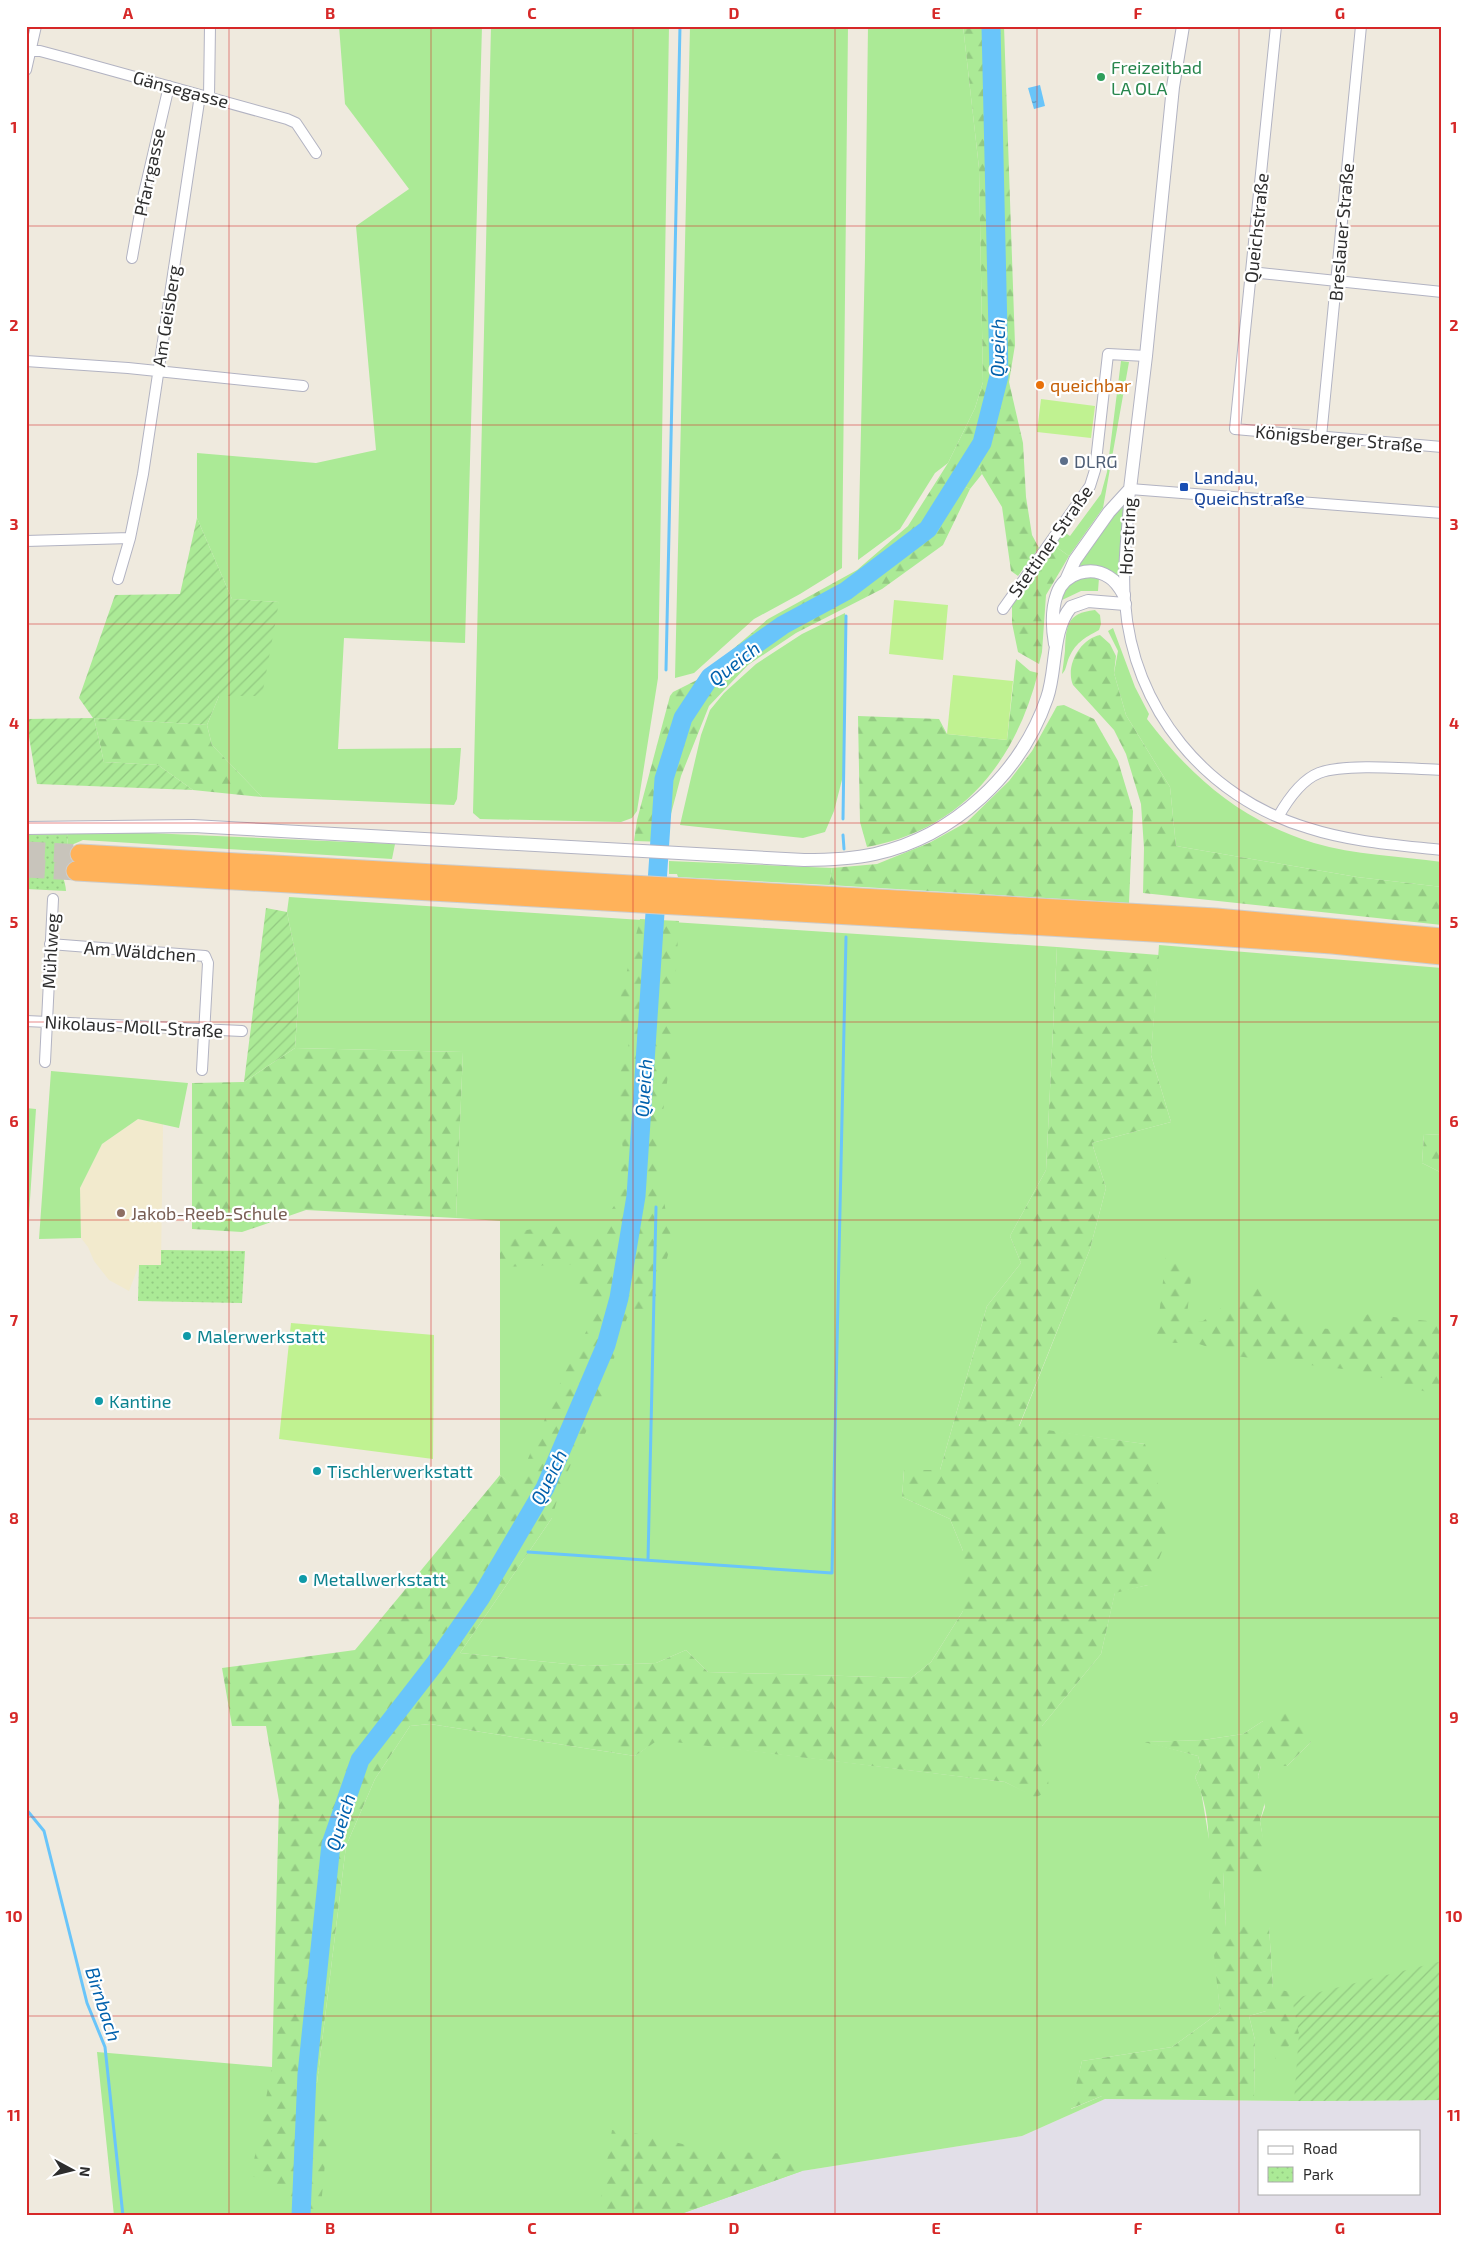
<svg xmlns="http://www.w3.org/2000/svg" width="1468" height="2242" viewBox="0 0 1468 2242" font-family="'Exo 2',sans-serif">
<defs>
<pattern id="forest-firs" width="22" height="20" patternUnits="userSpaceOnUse" patternTransform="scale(1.25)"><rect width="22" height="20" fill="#abea96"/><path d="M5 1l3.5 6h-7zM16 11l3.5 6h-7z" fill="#93c982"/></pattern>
<pattern id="park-dots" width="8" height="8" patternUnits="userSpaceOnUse" patternTransform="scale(1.25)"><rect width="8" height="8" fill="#abea96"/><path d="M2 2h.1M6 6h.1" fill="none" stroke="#93c982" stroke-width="1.8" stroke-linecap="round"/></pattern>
<pattern id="garden-furrows" width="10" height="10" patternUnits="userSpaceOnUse" patternTransform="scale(1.25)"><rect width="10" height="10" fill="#abea96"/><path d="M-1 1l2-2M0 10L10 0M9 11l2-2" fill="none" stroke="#93c982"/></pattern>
<pattern id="water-ripples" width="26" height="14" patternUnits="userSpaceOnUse" patternTransform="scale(1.25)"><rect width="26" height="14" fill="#69c5fa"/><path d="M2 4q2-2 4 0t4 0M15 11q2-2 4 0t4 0" fill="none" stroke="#57a0cb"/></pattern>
</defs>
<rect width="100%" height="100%" fill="#efeade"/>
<path fill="#e2dfe8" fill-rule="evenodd" d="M1105 2099 1294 2101 1442 2100V2216H675L802 2171 1022 2136ZM1259 2131H1419V2193H1259Z"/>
<path fill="#f2eacd" d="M138 1119 163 1124 161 1265H139L129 1291 109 1280 94 1261 88 1247 81 1238 80 1188 102 1144Z"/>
<path fill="#abea96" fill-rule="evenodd" d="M339 26H482L465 643 344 638 338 749 461 748 457 799 454 805 262 797 212 745 207 725 219 696 279 602 232 599 197 518V453L316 463 376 450 356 226 409 189 345 104Z
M491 26H669L658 678 637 811 632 818 621 822 480 819 473 813Z
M690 26H848L842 568 800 594 754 619 694 673 675 678Z
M868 26H963L979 168 983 382 975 408 948 463 935 473 900 529 858 560 865 257Z
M1121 361 1129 362 1103 508 1069 556 1055 546 1064 532 1070 536 1101 494 1107 472Z
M973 461 978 462 982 474 970 489 959 484Z
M1130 489 1125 572 1116 583 1077 574 1075 560Z
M1084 576 1099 578 1098 591H1081L1060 601C1059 588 1074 580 1084 576Z
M1095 610 1100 615 1101 624 1099 630C1084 638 1075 643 1068 660 1066 666 1066 670 1062 674 1063 667 1064 659 1065 651 1066 627 1066 613 1095 610Z
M845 613 844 772 834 811 825 832 803 838 680 825 701 735 710 710 724 693 756 664 802 634Z
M1113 628 1135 687 1149 714 1147 719C1192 778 1242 821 1314 843 1354 855 1400 856 1442 862V887L1357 877 1176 846 1170 787 1126 715 1114 673 1118 651 1108 631Z
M127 832 395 844 392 859 83 840 67 847 68 834Z
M669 861 832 868 829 885 678 877 677 874H669Z
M289 897 1057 947 1046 1170 1010 1236 1021 1263 987 1306 940 1470H904L902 1497 950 1519 963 1551V1611L931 1662 911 1678 708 1672 686 1650 656 1663 587 1666 460 1653 552 1518 500 1475V1221L456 1218 463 1052 295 1048 300 976 287 912Z
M1159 945 1442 968V1135L1424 1134 1422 1163 1442 1173V2100L1294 2101 1105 2099 1022 2136 802 2171 675 2216H114L97 2052 272 2067 317 2083 346 1846 375 1779 410 1726 430 1724 635 1756 658 1739 1005 1782 1036 1797 1042 1726 1101 1654 1115 1592 1148 1585 1145 1444 1019 1427 1090 1249 1106 1188 1092 1143 1171 1122 1151 1055ZM1263 1721 1311 1742 1287 1766H1261L1258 1776 1265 1807 1260 1821 1262 1833 1264 1872H1223L1226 1927H1269L1273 1988 1266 2011 1249 2016 1255 2040 1254 2096H1102L1071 2109 1082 2061 1172 2047 1220 2012 1209 1889 1210 1845 1201 1791 1195 1777 1201 1767 1198 1756 1147 1742 1203 1740 1243 1734Z
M51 1071 188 1083 179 1128 138 1119 102 1144 80 1188 81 1238 39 1239Z
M26 1108 36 1109 26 1260Z"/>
<path fill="url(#forest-firs)" d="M963 26H1004L1015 345 1009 382 1023 443 1026 497 1032 535 1039 548 1018 576 1011 571 1002 507 982 474 978 462 973 461 959 484 970 489 943 545 882 589 796 633 748 665 709 706 681 776 667 829 666 842 634 841 637 820 670 696 673 692 697 680 768 619 857 570 908 526 948 463 975 408 983 382 979 168Z
M1055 546 1069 556 1046 595 1042 652 1039 664 1018 652 1012 623V604Z
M1100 635 1110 644 1116 656 1114 673 1126 715 1170 787 1176 846 1357 877 1442 887V925L1143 893 1144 848 1141 804 1126 754 1114 730 1073 685C1065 666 1080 639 1100 635Z
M1016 659 1030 671 1038 673C1015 763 961 830 867 847L860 822 858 716 939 719 947 734 1007 740Z
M1064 705 1094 719 1118 761 1133 811 1129 903 829 885 832 868 877 864 929 843 967 822 1009 781 1032 751 1057 706Z
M94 718 207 725 212 745 262 797 193 790 158 765 104 762Z
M640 919 679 921 671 1053 656 1163 672 1241 652 1310 627 1318 601 1399 561 1486 552 1518 460 1653 587 1666 656 1663 686 1650 708 1672 911 1678 931 1662 963 1611V1551L950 1519 902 1497 904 1470H940L987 1306 1021 1263 1010 1236 1046 1170 1057 947 1159 955 1151 1055 1171 1122 1092 1143 1106 1188 1090 1249 1019 1426 1145 1444 1169 1519 1166 1542 1148 1585 1115 1593 1101 1654 1042 1726 1049 1789 1036 1798 1005 1782 658 1740 635 1756 430 1724 410 1726 375 1779 346 1846 317 2083 292 2075 318 2085 317 2103 331 2101 320 2216H290L291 2188 251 2176 272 2067 279 1801 266 1726H232L222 1668 355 1650 500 1475 516 1487 564 1374 599 1307 579 1289 581 1264 500 1267V1235L554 1225 590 1242 614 1206 624 1155 614 1094 629 1043 617 1011Z
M295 1048 463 1052 456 1218 306 1210 242 1232 192 1229V1083L244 1082Z
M1424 1134 1442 1135V1173L1422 1163Z
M1166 1255 1193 1261 1186 1324 1203 1321 1255 1284 1284 1302 1302 1327 1344 1330 1368 1314 1436 1322 1442 1332V1403L1436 1395 1360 1371 1235 1356 1199 1344 1156 1342Z
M1290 1711 1311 1728V1742L1287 1766H1261L1258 1776 1266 1798 1260 1821 1266 1855 1264 1872H1223L1226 1927 1269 1926 1273 1988 1290 1992 1299 2033 1276 2062 1266 2011 1249 2016 1255 2040 1254 2096H1102L1070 2109 1082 2061 1172 2047 1220 2012C1216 1972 1211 1931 1209 1890 1208 1849 1213 1816 1195 1777L1201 1767 1198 1756 1144 1742 1203 1740 1243 1734 1263 1721Z
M612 2130 652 2136 709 2151 796 2154 802 2171 675 2216H598Z"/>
<path fill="url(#park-dots)" d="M68 834 67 847C49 857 66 876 66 891L26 889V835Z
M161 1250 245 1251 242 1303 138 1301 139 1265H161Z"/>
<path fill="url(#garden-furrows)" d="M197 518 232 599 279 602 262 696H219L207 725 94 718 104 762 158 765 193 790 37 784 26 719 93 718 79 698 115 595 180 594Z
M266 908 287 912 300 976 295 1048 244 1082Z
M1442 1961V2100L1294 2101 1299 2033 1292 1999Z"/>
<path fill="#c0f291" d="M1041 399 1095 406 1091 438 1037 432Z
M894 600 948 605 943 660 889 654Z
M953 675 1013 681 1007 740 947 734Z
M291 1323 434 1335 433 1459 279 1439Z"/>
<path fill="url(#water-ripples)" d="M1040 85 1045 106 1034 109 1028 88Z"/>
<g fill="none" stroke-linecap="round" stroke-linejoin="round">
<path stroke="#69c5fa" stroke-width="3" d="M666 670 680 26
M843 819 846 616
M843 835 844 849
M508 1550H511
M528 1552 832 1573 846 937
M648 1560 656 1207
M26 1809 44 1831 87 2003 105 2047 123 2216"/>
<path stroke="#69c5fa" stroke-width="19" d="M301 2216 307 2074 331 1844 360 1760 436 1662 481 1597 545 1488 606 1345 619 1298 636 1196 664 779 683 718 710 677 783 625 846 591 928 529 982 443 999 376 991 26"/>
<path stroke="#c8c4bb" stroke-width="19" stroke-dasharray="19 9" stroke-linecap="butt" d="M26 851 80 854
M26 868 76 871"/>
<g stroke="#b2b3c2" stroke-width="12">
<path id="minor" d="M1276 26 1235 429 1442 447
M26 51H40L70 59 287 119 296 123 316 153
M26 70 36 26
M209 97 210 26
M132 258 142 202 169 86
M1251 272 1442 292
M26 361 128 368 303 386
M1321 437 1361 26
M1442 513 1130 489C1128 527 1122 565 1125 602 1133 709 1206 798 1308 828 1351 842 1397 845 1442 850
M26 541 130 538 143 474 200 95
M118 579 130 538
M1003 609 1090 486 1095 470 1108 354 1146 356
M1278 817C1287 801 1301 780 1319 773 1346 763 1411 769 1442 770
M50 944 205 956 208 963 202 1070
M26 1021 242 1031
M45 1062 53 899"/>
</g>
<g stroke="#b2b3c2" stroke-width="14">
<path id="tertiary" d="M1066 580 1075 560 1109 512 1130 489 1146 356 1173 87 1183 26
M1055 644C1052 627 1051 611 1057 594 1064 573 1091 565 1109 577 1116 581 1120 588 1124 595
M26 828 193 826 804 860C828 860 852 859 875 854 954 836 1021 774 1047 698 1057 670 1051 631 1071 607L1088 601 1125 604"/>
</g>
<g stroke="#cdcdcd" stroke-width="21">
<path id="motorway" d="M80 854 1216 918 1442 938
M76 871 1170 933 1332 944 1442 955"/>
</g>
<use href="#minor" stroke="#fff" stroke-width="10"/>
<use href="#tertiary" stroke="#fff" stroke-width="12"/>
<use href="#motorway" stroke="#ffb25a" stroke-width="19"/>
</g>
<path fill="none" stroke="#d62828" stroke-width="1" stroke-opacity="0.55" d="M229 26V2216M431 26V2216M633 26V2216M835 26V2216M1037 26V2216M1239 26V2216M26 226H1442M26 425H1442M26 624H1442M26 823H1442M26 1022H1442M26 1220H1442M26 1419H1442M26 1618H1442M26 1817H1442M26 2016H1442"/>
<circle fill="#2e9e5b" stroke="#fff" stroke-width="2" cx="1101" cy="77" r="5"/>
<circle fill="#e8710a" stroke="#fff" stroke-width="2" cx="1040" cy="385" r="5"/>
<circle fill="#5c6f8a" stroke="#fff" stroke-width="2" cx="1064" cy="461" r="5"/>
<rect fill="#1a4fb4" stroke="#fff" stroke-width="2" x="1179" y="482" width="10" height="10" rx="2.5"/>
<circle fill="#8d6e63" stroke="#fff" stroke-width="2" cx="121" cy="1213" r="5"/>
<g fill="#0f9aa8" stroke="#fff" stroke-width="2">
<circle cx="187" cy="1336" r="5"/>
<circle cx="99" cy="1401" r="5"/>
<circle cx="317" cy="1471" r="5"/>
<circle cx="303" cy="1579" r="5"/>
</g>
<g text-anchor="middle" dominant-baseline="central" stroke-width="4.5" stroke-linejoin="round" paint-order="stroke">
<g font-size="18" fill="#27864d" stroke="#fff" text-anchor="start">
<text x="1111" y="67">Freizeitbad<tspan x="1111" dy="21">LA OLA</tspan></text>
</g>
<g font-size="18" fill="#2d2d2d" stroke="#fff">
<text transform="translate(181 89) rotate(15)">Gänsegasse</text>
<text transform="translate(149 172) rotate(-78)">Pfarrgasse</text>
<text transform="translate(1256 228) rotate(-84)">Queichstraße</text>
<text transform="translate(1341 232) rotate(-85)">Breslauer Straße</text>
<text transform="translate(166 316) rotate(-81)">Am Geisberg</text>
<text transform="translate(1339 438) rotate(5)">Königsberger Straße</text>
<text transform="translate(1127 536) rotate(-87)">Horstring</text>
<text transform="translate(1050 541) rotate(-55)">Stettiner Straße</text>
<text transform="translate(50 951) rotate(-87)">Mühlweg</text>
<text transform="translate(140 951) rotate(4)">Am Wäldchen</text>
<text transform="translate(134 1026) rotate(3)">Nikolaus-Moll-Straße</text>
</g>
<g font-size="18" fill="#c56008" stroke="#fff" text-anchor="start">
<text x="1050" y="385">queichbar</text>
</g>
<g font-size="18" fill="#4e5e75" stroke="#fff" text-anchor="start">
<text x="1074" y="461">DLRG</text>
</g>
<g font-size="18" fill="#164399" stroke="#fff" text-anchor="start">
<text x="1194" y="477">Landau,<tspan x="1194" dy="21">Queichstraße</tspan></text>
</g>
<g font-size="18" fill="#785e54" stroke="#fff" text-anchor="start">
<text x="131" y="1213">Jakob-Reeb-Schule</text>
</g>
<g font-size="18" fill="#0d838f" stroke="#fff" text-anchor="start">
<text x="197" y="1336">Malerwerkstatt</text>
<text x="109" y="1401">Kantine</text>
<text x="327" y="1471">Tischlerwerkstatt</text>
<text x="313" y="1579">Metallwerkstatt</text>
</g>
<g font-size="19" font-style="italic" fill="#0161ad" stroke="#fff">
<text transform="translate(997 348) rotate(-89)">Queich</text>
<text transform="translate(734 663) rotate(-38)">Queich</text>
<text transform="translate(643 1088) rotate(-86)">Queich</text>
<text transform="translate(548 1477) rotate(-64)">Queich</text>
<text transform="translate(340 1822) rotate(-73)">Queich</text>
<text transform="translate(104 2004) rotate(72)">Birnbach</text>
</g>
</g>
<rect width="1468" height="2242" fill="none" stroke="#ffffff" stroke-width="55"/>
<rect x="1258" y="2130" width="162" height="65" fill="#ffffff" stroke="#ababab"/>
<rect x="1268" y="2146" width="25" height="8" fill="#ffffff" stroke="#ababab"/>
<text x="1303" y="2154" font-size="15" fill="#2d2d2d">Road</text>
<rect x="1268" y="2167" width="25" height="15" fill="url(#park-dots)" stroke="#ababab"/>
<text x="1303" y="2180" font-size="15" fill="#2d2d2d">Park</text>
<g transform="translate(72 2170) rotate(97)" stroke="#ffffff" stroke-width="4" paint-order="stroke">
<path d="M0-4L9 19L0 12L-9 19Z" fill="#2d2d2d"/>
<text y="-8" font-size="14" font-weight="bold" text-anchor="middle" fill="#2d2d2d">N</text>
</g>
<rect x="28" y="28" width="1412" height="2186" fill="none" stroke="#d62828" stroke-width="2"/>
<g font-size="16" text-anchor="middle" font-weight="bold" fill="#d62828">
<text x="128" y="19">A</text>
<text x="330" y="19">B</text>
<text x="532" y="19">C</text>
<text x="734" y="19">D</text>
<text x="936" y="19">E</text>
<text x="1138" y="19">F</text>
<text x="1340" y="19">G</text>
<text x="14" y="133">1</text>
<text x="1454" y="133">1</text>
<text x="14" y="331">2</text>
<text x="1454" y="331">2</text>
<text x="14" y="530">3</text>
<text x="1454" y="530">3</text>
<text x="14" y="729">4</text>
<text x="1454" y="729">4</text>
<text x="14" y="928">5</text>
<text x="1454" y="928">5</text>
<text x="14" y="1127">6</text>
<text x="1454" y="1127">6</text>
<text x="14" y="1326">7</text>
<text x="1454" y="1326">7</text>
<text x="14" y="1524">8</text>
<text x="1454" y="1524">8</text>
<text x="14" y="1723">9</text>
<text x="1454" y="1723">9</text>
<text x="14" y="1922">10</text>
<text x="1454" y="1922">10</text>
<text x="14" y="2121">11</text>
<text x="1454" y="2121">11</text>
<text x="128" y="2234">A</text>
<text x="330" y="2234">B</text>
<text x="532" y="2234">C</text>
<text x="734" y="2234">D</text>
<text x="936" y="2234">E</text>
<text x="1138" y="2234">F</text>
<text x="1340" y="2234">G</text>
</g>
</svg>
